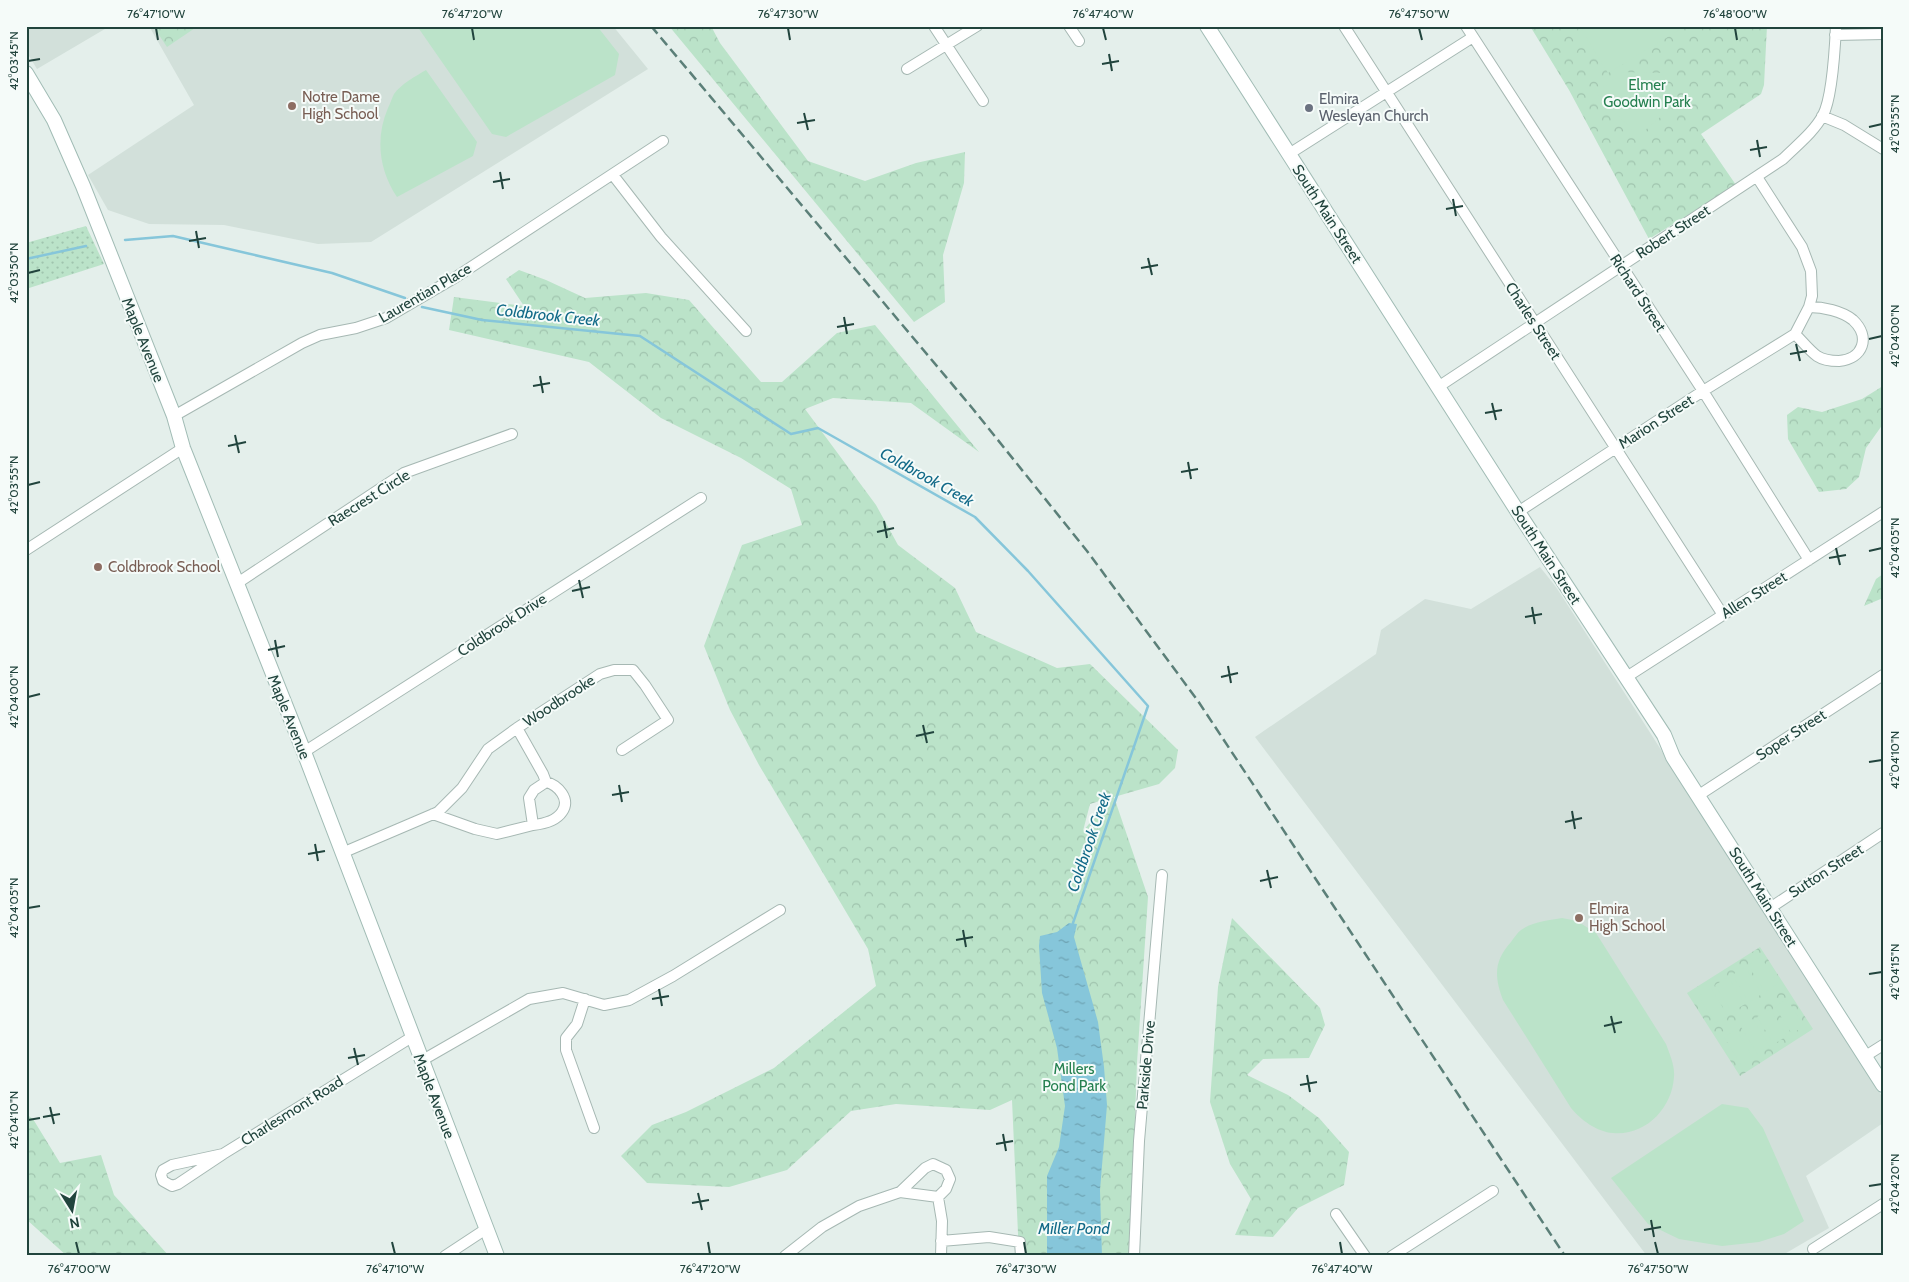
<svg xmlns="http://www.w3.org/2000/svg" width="1909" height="1282" viewBox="0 0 1909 1282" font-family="Cabin,sans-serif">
<defs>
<pattern id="grass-dots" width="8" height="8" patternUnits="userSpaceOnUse" patternTransform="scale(1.25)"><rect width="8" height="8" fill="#bbe3c9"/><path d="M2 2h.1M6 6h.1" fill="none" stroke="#a0c4ae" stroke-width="1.8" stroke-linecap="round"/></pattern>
<pattern id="forest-crowns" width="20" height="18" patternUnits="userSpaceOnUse" patternTransform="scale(1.25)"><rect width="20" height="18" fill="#bbe3c9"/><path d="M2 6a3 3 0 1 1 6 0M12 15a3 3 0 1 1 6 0" fill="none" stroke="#a0c4ae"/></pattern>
<pattern id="water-ripples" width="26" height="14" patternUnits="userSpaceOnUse" patternTransform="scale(1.25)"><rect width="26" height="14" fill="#86c6da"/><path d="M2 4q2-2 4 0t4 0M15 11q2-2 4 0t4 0" fill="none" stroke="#6da2b2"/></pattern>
</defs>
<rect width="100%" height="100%" fill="#e4efeb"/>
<path fill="#d2e0da" d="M26 26H110L37 69 26 51Z
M149 26H613L648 69 371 242 318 244 224 225 149 224 108 210 88 175 194 105Z
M1540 567 1556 587 1642 720 1883 1098V1123L1806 1176 1829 1228 1781 1256H1647L1255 737 1376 654 1381 630 1425 599 1471 609Z"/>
<path fill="url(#grass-dots)" d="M86 226 104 264 26 289V243Z"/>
<path fill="url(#forest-crowns)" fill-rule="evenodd" d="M153 26H198L167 47Z
M669 26H711L720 43 808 161 865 181 916 163 965 152 964 183 943 255 945 302 914 322Z
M1530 26H1767L1764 85 1761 94 1701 134 1736 185 1649 239 1569 90Z
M519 270 546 280 585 298 646 293 689 300 761 382H782L837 333 875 325 979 452 911 403 833 398 805 409 876 505 898 545 955 588 976 632 1057 668 1090 664 1178 750 1175 768 1159 784 1114 797 1148 897 1137 1063 1130 1256H1019L1012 1100 990 1110 896 1104 851 1111 787 1170 729 1187 647 1183 621 1156 652 1125 686 1112 774 1068 876 986 868 949 759 765 730 710 704 646 742 545 802 525 791 489 741 458 661 418 589 362 449 330 454 297 524 306 506 279ZM1109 798 1110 799 1083 831 1090 804Z
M1883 386V424L1866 448 1859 477 1846 489 1819 492 1788 439 1787 415 1798 407 1822 412 1862 399Z
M1883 574V598L1864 606 1876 579Z
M1232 918 1320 1008 1325 1025 1309 1058 1263 1059 1247 1075 1288 1095 1319 1118 1349 1152 1344 1185 1298 1208 1273 1237 1235 1235 1251 1199 1230 1164 1210 1102 1218 987Z
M1760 947 1813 1029 1740 1076 1687 993Z
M26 1114 33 1119 60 1163 101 1155 114 1195 169 1256H67L26 1219Z"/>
<path fill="#bbe3c9" d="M417 26H597L619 54 615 75 506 137 492 134Z
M1586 26H1686L1608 73 1581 29Z
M426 70 477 142 473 156 397 197C379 170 375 138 388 108 390 104 392 98 394 94 401 84 416 76 426 70Z
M1623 72 1661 73 1680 100 1643 132H1634L1596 93Z
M1562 918 1577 921 1596 933 1666 1044C1670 1055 1675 1066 1674 1077 1672 1108 1646 1136 1613 1133 1597 1132 1581 1120 1571 1108L1503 1000C1494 976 1494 961 1511 942 1514 938 1517 933 1521 930 1532 922 1550 920 1562 918Z
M1761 957 1778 984 1765 992 1748 965Z
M1745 967 1762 994 1749 1002 1732 975Z
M1728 977 1745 1004 1732 1012 1715 985Z
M1711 988 1728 1016 1715 1023 1698 996Z
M1787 999 1804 1026 1792 1034 1775 1007Z
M1770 1009 1787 1036 1774 1044 1757 1017Z
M1753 1019 1770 1047 1758 1055 1741 1027Z
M1736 1030 1753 1057 1741 1065 1724 1037Z
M1722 1104 1748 1108 1763 1128 1804 1221 1784 1234 1759 1242 1722 1246 1679 1239 1648 1224 1611 1178Z"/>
<path fill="url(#water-ripples)" d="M1069 923 1077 924 1074 937 1098 1022 1104 1067 1107 1105 1100 1190 1102 1256H1047V1176L1059 1147 1065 1106 1057 1048 1042 993 1039 946 1040 936 1057 932Z"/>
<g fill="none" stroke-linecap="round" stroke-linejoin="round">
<path stroke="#86c6da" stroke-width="2.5" d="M125 240 173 236 332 273 405 298
M26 259 86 246
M422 307 482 320 640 336 791 434 818 428 975 517 1028 571 1148 706 1073 923"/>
<g stroke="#a6b8b3" stroke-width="12">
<path id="street" d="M934 26 983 101
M1069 26 1079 41
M1344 26 1723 615
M1466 26 1703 391 1809 560
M1835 35 1883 34
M907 69 977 26
M1822 116 1844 125 1883 149
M1289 154 1473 37
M613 175 661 237 746 331
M1795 334C1802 341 1809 350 1817 356 1823 360 1832 361 1839 361 1863 359 1871 337 1853 320 1842 311 1823 307 1809 307
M1438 387 1783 159C1796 146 1814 132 1823 115 1832 98 1835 47 1836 26
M174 416 302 343 320 335 356 328 386 318 456 277 663 141
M1518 512 1703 391 1795 334 1809 307 1812 296 1811 271 1802 247 1757 177
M26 550 183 448
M236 584 404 473 512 434
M1625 678 1883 512
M517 728 600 674 614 670H633L645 685 668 720 622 750
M304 752 701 498
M1699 795 1883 675
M533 825C543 824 556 821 562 812 571 799 558 785 546 782
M342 853 438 812 462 788 488 749 517 728 543 774 546 782 534 790 529 798 533 825 497 834 475 829 433 814
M1770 908 1883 833
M585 999 577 1024 566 1038V1050L594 1128
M1864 1057 1883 1045
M421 1061 529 999 563 993 604 1005 629 1000 673 976 780 910
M223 1154 178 1184 172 1186 163 1181 161 1175 163 1170 172 1165 223 1154 412 1037
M900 1192 925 1168 933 1164 946 1170 950 1179 946 1189 938 1197
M1336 1214 1365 1256
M941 1241 989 1237 1020 1242 1021 1256
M1813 1249 1883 1204
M445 1256 486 1229
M785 1256 822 1227 859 1206 900 1192 938 1197 942 1221 941 1256
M1134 1256 1139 1141 1162 875
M1392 1256 1493 1191"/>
</g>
<g stroke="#a1bcb5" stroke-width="16">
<path id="secondary" d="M1207 26 1518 512 1664 735 1673 757 1883 1085
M26 73 54 120 83 186 174 416 183 448 304 752 497 1256"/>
</g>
<use href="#street" stroke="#fff" stroke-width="10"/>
<use href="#secondary" stroke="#fff" stroke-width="14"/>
<path stroke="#5b7f78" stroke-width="2.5" stroke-dasharray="10 5" stroke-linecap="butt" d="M651 26 973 409 1087 551 1198 701 1565 1256"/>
</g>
<path fill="none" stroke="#21443d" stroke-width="2" d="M156 28 158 40M472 28 474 40M788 28 790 40M1103 28 1106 40M1419 28 1422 40M1735 28 1737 40M1109 54 1112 71M28 61 40 59M1102 64 1119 61M804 113 808 130M797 123 815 120M1869 127 1882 124M1757 140 1760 157M1750 150 1767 147M500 172 503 189M493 182 510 179M1453 199 1456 216M1446 209 1463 206M196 231 199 248M189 241 206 238M1148 258 1152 275M1141 268 1158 265M28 273 40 270M844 317 847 334M837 327 854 324M1869 339 1882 336M1796 344 1800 361M1790 354 1807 351M540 376 543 393M533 386 550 383M1492 403 1496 420M1485 413 1502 410M235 435 239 453M228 446 246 442M1188 462 1191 479M1181 472 1198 469M28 485 40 482M884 521 887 538M877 532 894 528M1836 548 1840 565M1869 551 1882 548M1829 558 1846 555M579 580 583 598M572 591 590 587M1532 607 1535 624M1525 617 1542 614M275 640 278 657M268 650 285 646M1228 666 1231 683M1221 677 1238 673M28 697 40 694M923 725 927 743M916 736 934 732M1869 762 1882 760M619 785 622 802M612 795 629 792M1572 811 1575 829M1565 822 1582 818M315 844 318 861M308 854 325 851M1267 870 1271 888M1260 881 1278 877M28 908 40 906M963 930 966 947M956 940 973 937M1869 974 1882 972M659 989 662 1006M652 999 669 996M1611 1016 1615 1033M1604 1026 1622 1022M354 1048 358 1065M348 1058 365 1055M1307 1075 1310 1092M1300 1085 1317 1082M50 1107 54 1124M43 1117 60 1114M28 1120 40 1118M1003 1134 1006 1151M996 1144 1013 1141M1869 1186 1882 1184M698 1193 702 1210M692 1203 709 1200M1651 1220 1654 1237M1644 1230 1661 1227M76 1242 79 1254M392 1242 395 1254M708 1242 710 1254M1024 1242 1026 1254M1340 1242 1342 1254M1655 1242 1658 1254"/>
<g fill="#8d6e63" stroke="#f5fbf9" stroke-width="2">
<circle cx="292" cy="106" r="5"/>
<circle cx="98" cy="567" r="5"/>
<circle cx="1579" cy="918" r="5"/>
</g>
<circle fill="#6b7280" stroke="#f5fbf9" stroke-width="2" cx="1309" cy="108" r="5"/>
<g text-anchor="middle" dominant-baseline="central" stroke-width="4" stroke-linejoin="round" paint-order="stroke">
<g font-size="15" fill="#258050" stroke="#f5fbf9">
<text x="1647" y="85">Elmer<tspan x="1647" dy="17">Goodwin Park</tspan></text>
<text x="1074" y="1069">Millers<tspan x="1074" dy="17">Pond Park</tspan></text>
</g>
<g font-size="15" fill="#785e54" stroke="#f5fbf9" text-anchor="start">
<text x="302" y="97">Notre Dame<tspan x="302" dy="17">High School</tspan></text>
<text x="108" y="567">Coldbrook School</text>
<text x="1589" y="909">Elmira<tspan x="1589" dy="17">High School</tspan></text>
</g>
<g font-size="15" fill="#5b616d" stroke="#f5fbf9" text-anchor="start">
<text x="1319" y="99">Elmira<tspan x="1319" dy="17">Wesleyan Church</tspan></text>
</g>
<g font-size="15" fill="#21443d" stroke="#f5fbf9">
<text transform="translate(1327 214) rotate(57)">South Main Street</text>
<text transform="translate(1673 232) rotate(-33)">Robert Street</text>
<text transform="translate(425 293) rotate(-30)">Laurentian Place</text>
<text transform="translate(1638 293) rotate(57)">Richard Street</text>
<text transform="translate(1533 321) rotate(57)">Charles Street</text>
<text transform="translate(143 340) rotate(68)">Maple Avenue</text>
<text transform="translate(1656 422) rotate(-33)">Marion Street</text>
<text transform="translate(369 498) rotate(-32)">Raecrest Circle</text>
<text transform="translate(1546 555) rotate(57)">South Main Street</text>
<text transform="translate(1754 595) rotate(-32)">Allen Street</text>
<text transform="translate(502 625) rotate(-33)">Coldbrook Drive</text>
<text transform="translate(559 701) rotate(-33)">Woodbrooke</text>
<text transform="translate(289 717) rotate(68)">Maple Avenue</text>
<text transform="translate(1791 735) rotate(-33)">Soper Street</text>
<text transform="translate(1826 871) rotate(-33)">Sutton Street</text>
<text transform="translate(1763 897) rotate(58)">South Main Street</text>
<text transform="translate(1146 1065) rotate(-85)">Parkside Drive</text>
<text transform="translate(434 1096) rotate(69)">Maple Avenue</text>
<text transform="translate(292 1111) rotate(-32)">Charlesmont Road</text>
</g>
<g font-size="16" font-style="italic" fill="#126a88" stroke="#f5fbf9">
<text transform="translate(548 315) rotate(6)">Coldbrook Creek</text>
<text transform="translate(927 477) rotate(29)">Coldbrook Creek</text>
<text transform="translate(1089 842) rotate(-71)">Coldbrook Creek</text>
<text x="1074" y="1228">Miller Pond</text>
</g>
</g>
<rect width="1909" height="1282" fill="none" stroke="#f5fbf9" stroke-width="55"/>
<g transform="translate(72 1210) rotate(169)" stroke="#f5fbf9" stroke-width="4" paint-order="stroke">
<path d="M0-4L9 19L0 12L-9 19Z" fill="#21443d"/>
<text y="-8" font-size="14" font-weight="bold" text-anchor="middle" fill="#21443d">N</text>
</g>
<rect x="28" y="28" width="1854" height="1226" fill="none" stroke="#21443d" stroke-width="2"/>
<g font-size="12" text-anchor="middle" fill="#21443d">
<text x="156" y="18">76°47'10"W</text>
<text x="472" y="18">76°47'20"W</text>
<text x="788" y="18">76°47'30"W</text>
<text x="1103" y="18">76°47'40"W</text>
<text x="1419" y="18">76°47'50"W</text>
<text x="1735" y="18">76°48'00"W</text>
<text transform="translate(14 61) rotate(-90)" y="4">42°03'45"N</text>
<text transform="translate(1895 124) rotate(-90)" y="4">42°03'55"N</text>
<text transform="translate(14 273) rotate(-90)" y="4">42°03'50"N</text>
<text transform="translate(1895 336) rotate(-90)" y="4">42°04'00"N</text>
<text transform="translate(14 485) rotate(-90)" y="4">42°03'55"N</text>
<text transform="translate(1895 548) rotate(-90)" y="4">42°04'05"N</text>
<text transform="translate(14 697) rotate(-90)" y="4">42°04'00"N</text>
<text transform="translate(1895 760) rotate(-90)" y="4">42°04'10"N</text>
<text transform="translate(14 908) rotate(-90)" y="4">42°04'05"N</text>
<text transform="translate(1895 972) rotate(-90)" y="4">42°04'15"N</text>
<text transform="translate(14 1120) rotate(-90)" y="4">42°04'10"N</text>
<text transform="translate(1895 1184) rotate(-90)" y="4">42°04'20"N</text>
<text x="79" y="1273">76°47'00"W</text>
<text x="395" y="1273">76°47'10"W</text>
<text x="710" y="1273">76°47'20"W</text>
<text x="1026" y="1273">76°47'30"W</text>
<text x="1342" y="1273">76°47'40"W</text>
<text x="1658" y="1273">76°47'50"W</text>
</g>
</svg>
